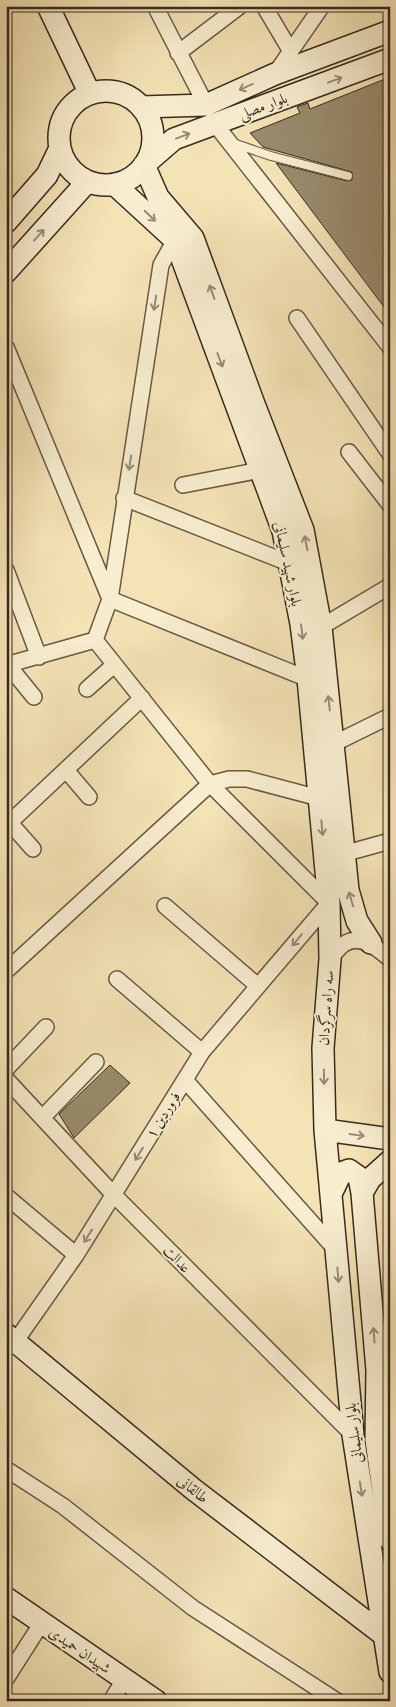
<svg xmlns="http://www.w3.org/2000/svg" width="396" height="1707" viewBox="0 0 396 1707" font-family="'IM FELL French Canon',Amiri,serif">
<rect width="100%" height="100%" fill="#f4e3b5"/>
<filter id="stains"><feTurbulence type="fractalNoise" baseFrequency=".004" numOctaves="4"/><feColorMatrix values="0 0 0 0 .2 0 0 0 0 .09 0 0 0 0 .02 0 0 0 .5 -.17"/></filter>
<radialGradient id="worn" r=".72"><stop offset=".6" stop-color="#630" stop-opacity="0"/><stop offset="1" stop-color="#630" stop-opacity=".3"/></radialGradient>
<path fill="#998b6d" stroke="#362b20" d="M390 77V315L276 163 347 181 352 180V172L263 147 250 133 300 113 297 107 308 103 310 109Z
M110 1065 130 1083 74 1138 59 1114Z"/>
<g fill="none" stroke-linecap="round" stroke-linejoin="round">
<g stroke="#665945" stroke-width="10">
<path id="lane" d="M233 143 271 156 348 176"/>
</g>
<g stroke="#665945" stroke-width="18">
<path id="street" d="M155 6 206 105
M264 6 290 50
M178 53 240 6
M275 74 322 6
M215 124 390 347
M297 318 390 454
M6 347 110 599 308 679
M349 452 390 505
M183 485 261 470
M124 498 291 564
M6 570 39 657
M321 627 390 586
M95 640 110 599 161 265 175 240
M6 665 95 640
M8 665 34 697
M87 689 114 665
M333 744 390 716
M66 770 89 797
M10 823 33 849
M6 826 142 698
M343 854 390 841
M165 906 258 986
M330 959C334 954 339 947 344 944 361 933 378 949 390 959
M6 971 210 784 229 779H247L319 798
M117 979 202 1052
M6 1069 46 1027
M6 1079 114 1195 353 1435
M185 1080 336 1250
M43 1117 96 1062
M6 1196 76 1255
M15 1342 76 1255 202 1052 329 903 210 784 95 640
M6 1469 63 1506 193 1608 337 1701
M6 1679 41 1624
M111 1701 124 1680"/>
</g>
<g stroke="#362b20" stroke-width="24">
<path id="secondary" d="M48 6 90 94
M59 138a47 47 0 1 1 94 0a47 47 0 1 1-94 0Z
M141 107 206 105 275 74 390 31
M114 184 175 240 283 531 301 624 308 679 329 903 330 959 323 1048 325 1130 353 1435 390 1672
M6 222 47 175 60 148
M6 272 87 182
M371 943 357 921 348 890 321 627 303 530 254 404 193 238 158 197 144 165 174 139 390 59
M325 1130 390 1139
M332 1192 341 1173 349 1170 359 1177 362 1193 377 1370 376 1440 390 1540
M362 1193 370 1179 390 1161
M6 1334 193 1489 385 1636
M6 1598 156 1701"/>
</g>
<use href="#lane" stroke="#f8edcf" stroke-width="8"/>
<use href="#street" stroke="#f8edcf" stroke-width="15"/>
<use href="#secondary" stroke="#f8edcf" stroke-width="21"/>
</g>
<defs><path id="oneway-shaft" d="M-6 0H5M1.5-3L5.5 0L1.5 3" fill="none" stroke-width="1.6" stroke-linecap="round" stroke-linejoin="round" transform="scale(1.25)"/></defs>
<g stroke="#978c78">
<use href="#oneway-shaft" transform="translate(335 80) rotate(-20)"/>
<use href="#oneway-shaft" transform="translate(246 87) rotate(156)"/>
<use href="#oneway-shaft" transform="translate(183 136) rotate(-21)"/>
<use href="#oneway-shaft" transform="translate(150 216) rotate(44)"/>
<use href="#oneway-shaft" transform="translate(39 235) rotate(-48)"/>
<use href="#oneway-shaft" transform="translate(212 292) rotate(-110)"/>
<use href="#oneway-shaft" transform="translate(155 303) rotate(99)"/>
<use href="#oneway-shaft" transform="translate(220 360) rotate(69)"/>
<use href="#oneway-shaft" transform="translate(130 463) rotate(99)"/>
<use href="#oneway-shaft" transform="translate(306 543) rotate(-101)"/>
<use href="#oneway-shaft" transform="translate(302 632) rotate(83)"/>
<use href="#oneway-shaft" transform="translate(329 703) rotate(-96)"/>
<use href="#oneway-shaft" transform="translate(322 828) rotate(85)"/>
<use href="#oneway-shaft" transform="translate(351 899) rotate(-107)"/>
<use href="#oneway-shaft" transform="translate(297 940) rotate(130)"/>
<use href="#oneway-shaft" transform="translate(324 1077) rotate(89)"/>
<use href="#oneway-shaft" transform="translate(357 1135) rotate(8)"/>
<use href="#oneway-shaft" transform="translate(139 1154) rotate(122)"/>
<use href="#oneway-shaft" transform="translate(88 1236) rotate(122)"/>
<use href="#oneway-shaft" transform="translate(338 1275) rotate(85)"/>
<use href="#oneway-shaft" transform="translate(374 1335) rotate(-94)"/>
<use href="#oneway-shaft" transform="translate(361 1489) rotate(81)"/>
</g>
<g text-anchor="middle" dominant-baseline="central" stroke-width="4" stroke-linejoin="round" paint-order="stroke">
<g font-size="15" fill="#362b20" stroke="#f8edcf">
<text transform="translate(263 106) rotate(-20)">بلوار مصلی</text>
<text transform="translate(288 564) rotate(78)">بلوار شهید سلیمانی</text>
<text transform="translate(326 1008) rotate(-86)">سه راه سرگردان</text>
<text transform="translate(163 1115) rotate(-58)">فروردین ۱</text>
<text transform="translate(177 1259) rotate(46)">عدالت</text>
<text transform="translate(354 1433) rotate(-97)">بلوار سلیمانی</text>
<text transform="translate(193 1489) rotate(39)">طالقانی</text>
<text transform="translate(80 1650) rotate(34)">شهیدان حمیدی</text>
</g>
</g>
<rect width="396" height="1707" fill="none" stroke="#f4e3b5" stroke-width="25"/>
<rect x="8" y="8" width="381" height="1692" fill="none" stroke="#362b20" stroke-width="2.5"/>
<rect x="12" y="12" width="371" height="1682" fill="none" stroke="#362b20"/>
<rect width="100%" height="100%" filter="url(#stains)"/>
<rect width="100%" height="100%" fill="url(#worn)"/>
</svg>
